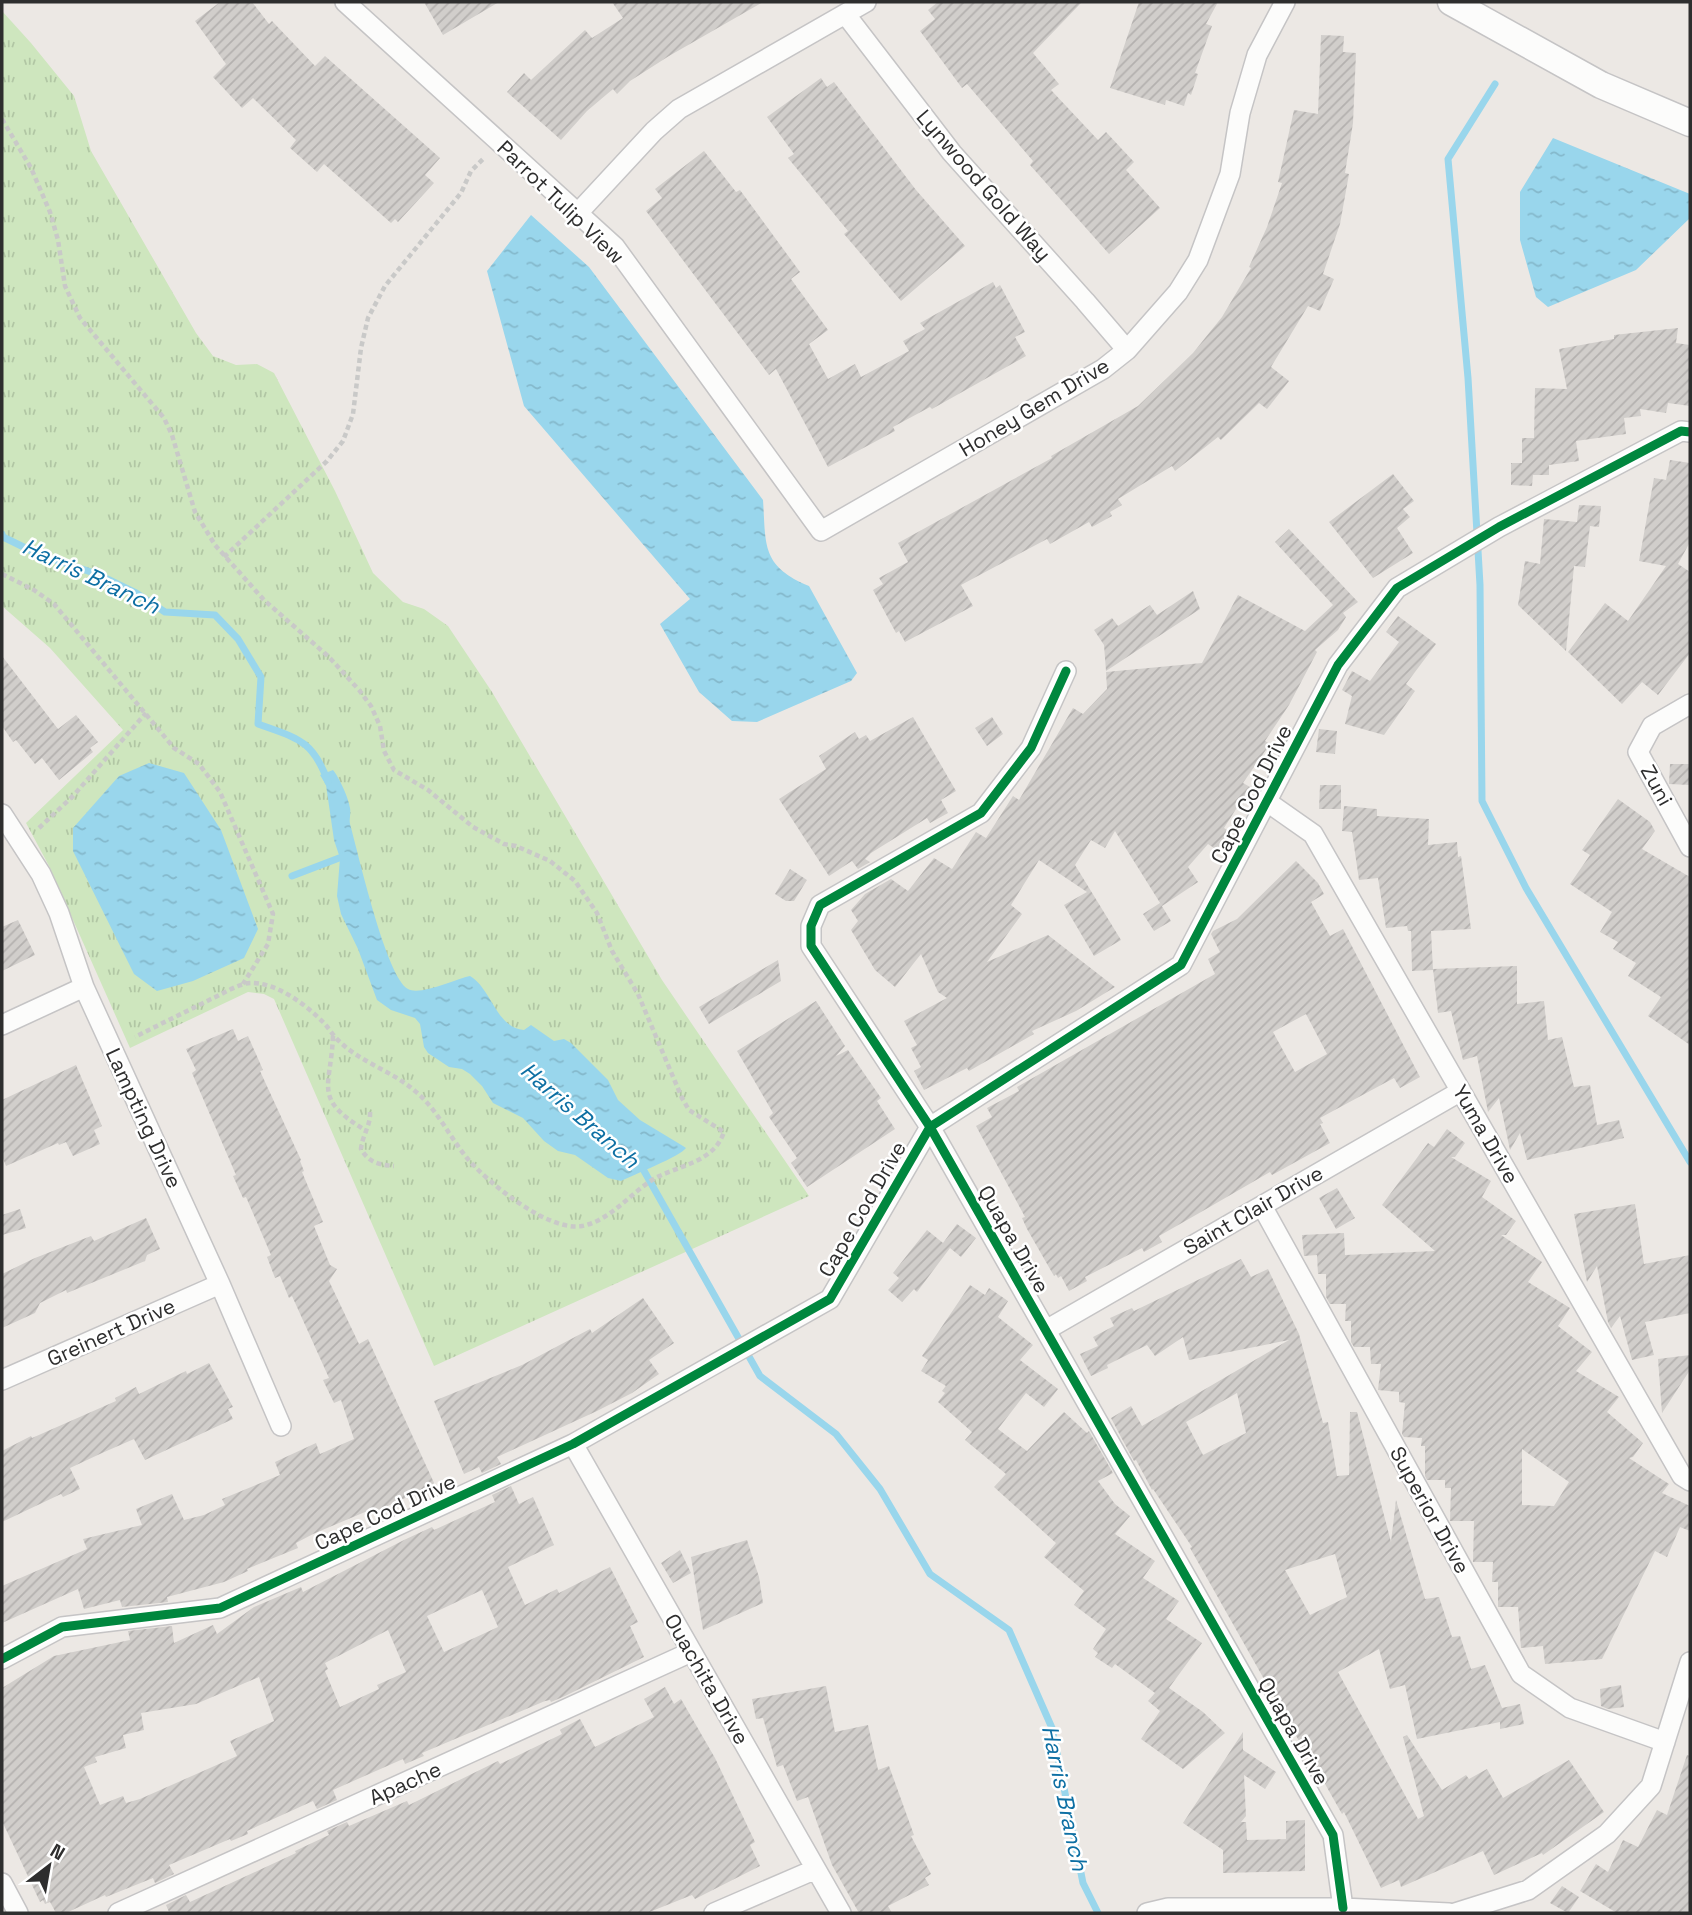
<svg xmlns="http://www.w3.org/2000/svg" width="1692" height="1915" viewBox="0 0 1692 1915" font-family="'Space Grotesk',sans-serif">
<defs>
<pattern id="park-tufts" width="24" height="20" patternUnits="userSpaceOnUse" patternTransform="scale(1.75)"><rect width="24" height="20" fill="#cee6be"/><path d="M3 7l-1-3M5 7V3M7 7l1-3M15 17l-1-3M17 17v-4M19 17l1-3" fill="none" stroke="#b1c6a4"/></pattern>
<pattern id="water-ripples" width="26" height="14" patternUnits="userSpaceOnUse" patternTransform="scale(1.75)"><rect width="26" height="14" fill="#99d6ec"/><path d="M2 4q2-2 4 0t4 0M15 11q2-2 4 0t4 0" fill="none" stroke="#84b8cb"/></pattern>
<pattern id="building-hatch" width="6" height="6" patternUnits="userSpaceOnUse" patternTransform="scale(1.75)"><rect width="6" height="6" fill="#d1cecb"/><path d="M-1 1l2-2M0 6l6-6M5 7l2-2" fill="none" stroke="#b4b1af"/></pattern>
</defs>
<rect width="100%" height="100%" fill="#ece8e4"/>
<path fill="url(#park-tufts)" d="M2 11 31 43 74 96 91 151 196 333 213 356 236 365 257 364 274 373 335 491 373 573 403 602 424 609 448 626 492 692 662 980 809 1196 434 1366 274 999 264 994 248 992 130 1048 49 866 26 823 123 730 50 648 2 606Z"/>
<path fill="url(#water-ripples)" d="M1553 138 1690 194V218L1636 270 1548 307 1536 297 1520 240V192Z
M531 215 589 267 763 500C766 545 761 566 809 586L857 673 851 681 757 722 732 721 699 692 660 624 690 599 524 406 487 271Z
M149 763 184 773 221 830 258 929 244 958 193 981 157 991 134 974 73 851V828L119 776Z
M333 770C339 777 349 799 350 808 351 814 349 819 350 824 358 852 386 977 408 989 420 996 456 979 470 976 492 989 496 1028 524 1030L531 1025 554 1041 564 1039 571 1043 608 1080 618 1100 640 1120 683 1146 686 1148C681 1156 633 1175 621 1181L608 1178 575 1155 558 1151 544 1141 523 1118 493 1103 482 1086 470 1074 462 1069 449 1067 428 1053 424 1047 420 1024 415 1018 391 1010 377 1000 358 949 341 914 337 896 340 858 334 840 326 785 320 775Z"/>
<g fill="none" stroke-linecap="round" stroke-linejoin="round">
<path stroke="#99d6ec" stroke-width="7" d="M1495 84 1448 159 1468 378 1480 585 1482 801 1526 888 1690 1162
M2 534 3 537 40 555 97 574 136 593 165 612 215 615 238 639 261 677 258 724C297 738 313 740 328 782
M292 876 347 855
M639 1162 760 1376 836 1434 880 1489 930 1574 1009 1630 1052 1728 1083 1883 1098 1913"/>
</g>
<path fill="url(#building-hatch)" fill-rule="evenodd" d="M220 2H252L269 24 272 21 315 66 325 56 440 158 425 175 434 183 398 222 395 219 391 223 324 164 317 172 290 148 296 140 253 98 242 108 213 77 226 64 195 21Z
M424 2H499L443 35Z
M612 2H763L669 56 630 81 617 94 613 89 587 111 561 140 507 92 524 73 531 80 585 30 592 38 623 18Z
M938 2H1082L1033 53 1059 84 1051 90 1098 140 1106 132 1134 162 1126 170 1160 208 1109 254 1030 165 1033 161 967 84 962 88 920 31 935 19 928 10Z
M1139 2H1218L1206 24 1212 26 1195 73 1198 74 1191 95 1188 93 1184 106 1166 100 1165 105 1110 88Z
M1321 35 1344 36 1343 52 1356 53 1353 123 1345 173 1349 174 1340 224 1323 274 1334 279 1320 311 1308 306 1271 367 1289 381 1267 409 1259 403 1221 440 1218 437 1175 471 1172 466 1118 499 1122 505 1110 512 1112 516 1092 527 1089 522 1050 544 1047 539 961 585 973 606 905 642 899 631 896 633 873 590 883 584 879 578 908 562 898 543 1052 458 1051 456 1138 406 1193 353 1222 317 1251 268 1249 267 1267 227 1282 183 1278 182 1294 110 1318 114Z
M821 78 827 87 834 82 916 190 965 246 901 301 844 234 848 231 788 158 794 154 767 117Z
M704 151 736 192 740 190 800 272 791 279 828 330 809 344 828 379 855 364 861 377 909 351 903 341 925 329 920 323 993 282 996 288 1000 285 1025 332 1015 337 1026 356 932 409 930 407 893 427 895 431 828 467 776 369 769 375 646 211 662 198 655 189Z
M1678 328 1676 343 1690 345V406L1668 403 1666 413 1640 409 1641 416 1624 418 1626 434 1576 441 1579 461 1549 465V475H1533L1532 486 1511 485V463H1522V438H1534L1535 388 1567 389 1559 349 1614 339V335Z
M1670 460 1690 463V542L1678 564 1690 572V653L1658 695 1642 682 1622 704 1568 652 1605 603 1628 621 1666 566 1639 561 1654 478 1666 480Z
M1393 474 1414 501 1403 509 1410 517 1397 528 1413 553 1373 578 1329 522Z
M1579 505 1601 506 1599 527 1590 526 1585 567 1574 566 1566 651 1518 605 1525 561 1540 564 1544 519 1577 522Z
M1289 529 1358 602 1343 613 1346 617 1338 630 1315 650 1317 652 1289 705 1265 741 1270 744 1243 783 1250 787 1224 828 1229 831 1217 850 1208 844 1188 867 1198 882 1162 906 1115 831 1105 848 1091 840 1075 865 1121 940 1094 956 1064 905 1087 892 1039 860 1011 905 1022 914 987 962 1048 935 1115 987 1076 1011 1032 1031 1034 1034 969 1071 967 1068 924 1090 914 1071 921 1067 911 1048 917 1045 904 1021 947 998 938 992 921 954 895 987 875 970 851 930 858 921 851 910 865 894 891 879 908 891 934 858 952 869 976 832 986 838 1013 796 1019 800 1073 708 1083 714 1107 689 1106 672 1202 663 1238 595 1305 631 1333 605 1275 542Z
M1193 591 1200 609 1106 671 1104 645 1094 630 1112 618 1118 626 1150 605 1157 615Z
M1398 616 1436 644 1406 684 1415 691 1384 735 1345 724 1352 696 1342 690 1352 671 1370 681 1399 642 1386 632Z
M2 656 58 729 76 715 98 742 90 748 93 752 59 780 42 758 35 764 16 740 13 742 2 726Z
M913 717 956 791 941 800 948 813 930 823 927 818 871 853 865 859 870 862 858 869 852 861 829 876 779 799 826 769 819 756 855 732 859 739 866 735 870 741Z
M992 717 1003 734 987 746 975 728Z
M1319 729 1337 731 1335 754 1316 752Z
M1670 764H1690V785L1669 784Z
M1320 785H1341V809H1319Z
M1618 799 1650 822 1655 831 1642 849 1690 877V1045L1648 1016 1661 997 1628 976 1636 963 1613 949 1618 942 1600 932 1612 912 1570 884 1590 855 1582 850Z
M1344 806 1377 809V816L1429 819 1428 845 1457 842 1458 857 1461 856 1471 929 1431 931 1433 970 1412 971 1411 931H1408L1407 926 1386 928 1378 878 1359 880 1352 832 1342 831Z
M1296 861 1318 883 1324 894 1311 902 1330 936 1343 929 1420 1077 1400 1088 1394 1078 1320 1118 1323 1123 1320 1124 1330 1143 1272 1175 1270 1172 1201 1212 1159 1236 1162 1242 1144 1252 1142 1248 1085 1277 1087 1281 1069 1291 1061 1276 1058 1278 1056 1274 1054 1276 1027 1229 1022 1218 1025 1217 976 1126 992 1117 987 1108 1019 1091 1017 1087 1215 974 1208 959 1220 952 1211 934 1213 931 1237 919ZM1306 1014 1327 1054 1295 1072 1273 1032Z
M790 869 807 880 794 901H786L775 894Z
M1160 903 1171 921 1154 931 1143 914Z
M18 920 35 955 2 971V927Z
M778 960 781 981 709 1024 699 1007Z
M1517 966V1004L1544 1001 1548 1040 1562 1037 1574 1087 1590 1085 1597 1125 1619 1120 1624 1138 1527 1160 1520 1133 1510 1150 1499 1098 1488 1112 1477 1056 1463 1060 1451 1011 1438 1013 1433 969Z
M816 1001 845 1046 836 1056 848 1050 881 1098 877 1101 895 1129 807 1187 791 1163 797 1158 769 1117 773 1113 737 1051Z
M233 1029 238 1041 248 1036 263 1070 260 1071 301 1160 300 1161 304 1171 302 1172 323 1222 314 1226 330 1265 337 1269 329 1281 359 1344 368 1339 435 1485 367 1515 365 1512 313 1534 296 1543 298 1548 247 1569 248 1571 224 1582 167 1597 168 1602 122 1607 120 1600 84 1609 78 1589 2 1623V1586L87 1549 83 1539 142 1525 136 1509 172 1494 184 1520 204 1515 225 1505 222 1499 280 1475 275 1462 316 1443 320 1454 354 1439 341 1400 334 1403 323 1380 329 1378 292 1296 289 1298 280 1276 275 1278 267 1257 271 1255 246 1197 243 1198 233 1176 236 1175 192 1073 196 1070 186 1049Z
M76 1065 102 1126 94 1130 100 1144 73 1156 66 1142 59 1145 58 1143 6 1166 2 1156V1100Z
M1447 1129 1465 1143 1455 1157H1451L1491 1181 1482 1197 1516 1221 1506 1235H1501L1542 1262 1528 1282 1570 1308 1558 1326 1592 1352 1576 1371 1619 1397 1607 1412 1643 1443 1633 1457 1629 1458 1669 1484 1662 1493 1690 1506V1531L1680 1527 1667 1557 1655 1551 1602 1659 1545 1664 1543 1646 1521 1648 1518 1607H1498V1582H1492L1493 1562H1473L1474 1521H1450L1451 1488H1445V1480H1427L1425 1476V1446H1421L1422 1438 1404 1437 1402 1434 1405 1403 1399 1402V1392L1378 1390 1381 1364H1371L1370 1347H1354L1351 1342V1321H1345L1346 1304H1330L1326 1297V1274H1318L1317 1255 1304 1256 1302 1235 1344 1233 1345 1255 1435 1251 1382 1205 1428 1143 1434 1147ZM1522 1449 1569 1482 1554 1506 1522 1505Z
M1337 1188 1355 1218 1336 1229 1319 1198Z
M1635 1204 1644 1264 1690 1255V1313L1645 1322 1654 1355 1632 1360 1620 1316 1611 1328 1608 1322 1597 1266 1587 1282 1574 1214Z
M20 1209 26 1228 2 1235V1215Z
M146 1218 160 1249 147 1255 145 1261 67 1293 66 1290 40 1303 35 1313 2 1328V1274L35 1258 91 1236 94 1241Z
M957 1224 976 1238 961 1257 950 1248 917 1292 914 1289 902 1302 888 1290 899 1278 893 1273 927 1230 943 1243Z
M1241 1259 1251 1277 1268 1269 1299 1334 1323 1423 1328 1422 1337 1476 1349 1475 1350 1412H1357L1391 1542 1396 1500 1425 1599 1439 1597 1452 1637 1460 1636 1471 1669 1485 1665 1502 1708 1520 1704 1524 1724 1500 1729V1722L1417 1739 1405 1685 1390 1689 1379 1649 1338 1672 1418 1819 1424 1816 1403 1737 1407 1735 1442 1790 1466 1775 1469 1779 1487 1769 1503 1798 1569 1760 1604 1812 1543 1855 1542 1853 1494 1875 1483 1851 1401 1887 1399 1880 1381 1888 1344 1812 1342 1814 1303 1745V1748L1190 1548 1192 1547 1153 1489 1152 1490 1136 1460 1134 1461 1122 1439 1111 1418 1131 1406 1142 1426 1289 1340 1189 1360 1183 1337 1155 1356 1147 1345 1107 1365 1108 1368 1091 1376 1080 1354 1098 1346 1093 1337 1114 1326 1110 1318 1132 1308 1134 1311ZM1237 1393 1246 1433 1203 1455 1186 1422ZM1335 1554 1347 1597 1310 1615 1285 1570Z
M970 1285 985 1295 989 1288 1008 1301 998 1317 1033 1345 1020 1360 1058 1389 1044 1407 1026 1393 998 1429 1027 1451 1064 1412 1087 1433 1089 1431 1113 1473 1098 1481 1115 1504 1130 1516 1115 1534 1155 1561 1143 1578 1179 1601 1166 1619 1202 1643 1169 1688 1203 1712 1225 1733 1183 1769 1141 1739 1160 1711 1148 1701 1155 1693 1115 1664 1112 1668 1095 1657 1098 1653 1093 1649 1106 1629 1074 1605 1084 1591 1044 1557 1056 1543 994 1487 1006 1474 965 1440 972 1432 938 1402 945 1393 942 1391 946 1386 921 1371 928 1360 922 1356Z
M643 1298 674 1343 649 1360 659 1374 632 1393 597 1411 497 1457 501 1464 482 1473 479 1467 464 1474 434 1401 522 1365 590 1329 592 1333Z
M1690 1355V1370L1662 1413 1658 1359Z
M209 1363 233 1407 228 1409 233 1419 145 1460 134 1439 102 1453 70 1468 80 1489 63 1497 61 1494 2 1522V1451L31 1436 32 1438 116 1401 115 1398 136 1387 139 1394 186 1371 187 1374Z
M511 1486 519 1504 533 1497 554 1545 508 1567 525 1605 557 1589 559 1593 610 1567 638 1622 630 1626 644 1657 565 1696 551 1702 550 1700 545 1701 422 1753 424 1756 405 1764 403 1759 333 1790 337 1800 317 1809 313 1801 247 1831 248 1834 231 1841 230 1839 169 1865 174 1874 155 1883 153 1878 106 1897 105 1895 66 1913H56L50 1902 45 1904 43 1900 40 1902 2 1821V1688L54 1656 130 1640 128 1631 172 1626 174 1643 213 1625 217 1634 254 1607 301 1587 303 1592 404 1540 432 1527 434 1530 495 1502 492 1495ZM482 1590 498 1627 444 1652 427 1616ZM388 1630 406 1672 377 1685 379 1689 340 1707 325 1671 328 1669 325 1663ZM259 1677 274 1721 230 1741 237 1756 140 1799 126 1803 123 1796 100 1805 84 1767 97 1762 95 1757 126 1748 123 1735 144 1730 141 1713 196 1704Z
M747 1540 759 1577 763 1603 703 1630 691 1557Z
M680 1550 691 1573 673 1583 661 1563Z
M1621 1685 1624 1707 1608 1709 1601 1706 1600 1689Z
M826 1686 835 1732 868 1725 878 1770 889 1766 914 1835 911 1836 931 1874 925 1878 929 1885 888 1906 892 1913H859L832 1865 808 1797 797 1801 783 1765 777 1767 763 1718 756 1719 752 1699Z
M665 1687 674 1704 681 1699 715 1758 755 1842 750 1845 760 1866 695 1899 692 1895 647 1913H165L169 1912 166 1905 186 1895 190 1902 296 1853 295 1851 329 1835 327 1831 347 1822 349 1826 407 1801 409 1805 498 1761 500 1764 562 1734 560 1730 563 1728 580 1719 595 1747 654 1717 644 1699Z
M1243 1732V1750L1276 1772 1265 1789 1244 1775 1246 1816 1241 1822H1246L1247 1840 1290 1839H1286V1821L1305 1820V1871L1223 1873V1850L1183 1823Z
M1687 1755 1690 1756V1913H1617L1580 1891 1596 1864 1608 1872 1623 1840 1638 1847 1657 1810 1667 1815Z
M1562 1886 1579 1897 1568 1913 1550 1903Z"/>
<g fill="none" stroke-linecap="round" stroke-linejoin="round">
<g stroke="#c5c4c5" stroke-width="22">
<path id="street" d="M345 2 615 247 821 531 1103 369 1127 350 1178 292 1198 260 1230 174 1240 113 1257 55 1285 2
M846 15 952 153 1085 301 1127 350
M577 214 654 131 679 109 866 2
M1066 671 1031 748 981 813 820 905 811 926V946L930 1127 1333 1835 1343 1908
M1690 704 1652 726 1638 752 1690 847
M1266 801 1313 834 1682 1476 1690 1481
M2 814 41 874 59 913 84 987 220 1284 281 1426
M2 1025 84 987
M1262 1206 1521 1674 1570 1708 1665 1742
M1046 1330 1461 1091
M2 1380 220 1284
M573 1444 841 1913
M2 1659 62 1627 220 1608 573 1444 830 1299 930 1127 1181 965 1338 665 1397 588 1499 527 1681 431 1690 432
M2 1883 18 1913
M118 1913 691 1652
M714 1913 816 1869
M1147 1913 1168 1908H1343L1449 1913
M1455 1913 1528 1890 1607 1834 1651 1786 1690 1662"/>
</g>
<g stroke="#c5c4c5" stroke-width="29">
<path id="secondary" d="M1451 2 1601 85 1690 123"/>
</g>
<path stroke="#c9c9c8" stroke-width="4.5" stroke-dasharray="5 3.5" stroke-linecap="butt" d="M2 119 31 168 50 212 58 240 65 286 80 318 164 418 172 435 195 512 215 545 264 600 329 657 359 690 371 706 380 726 384 751 394 770 428 790 473 827 504 844 516 846 550 861 575 881 597 913 612 951 638 994 682 1098 689 1110 724 1132C713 1164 677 1165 652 1180 629 1195 609 1221 582 1226 548 1232 487 1182 467 1158 449 1136 437 1109 415 1091 392 1071 362 1063 340 1042 333 1036 329 1028 323 1022 305 1004 276 982 250 983 237 984 223 994 211 999 186 1012 160 1024 135 1037
M224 557 327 461 343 441 353 414 361 348 368 318 385 286 461 193 471 171 483 159
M2 574 34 590 54 604 174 748 199 764 220 792 273 914 268 944 243 984
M39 828 73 796 146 713
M333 1036C331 1088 312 1098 365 1130
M370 1112C371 1125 362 1136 361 1149 369 1163 380 1165 394 1166"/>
<use href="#street" stroke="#fcfcfb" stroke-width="19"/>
<use href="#secondary" stroke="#fcfcfb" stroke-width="26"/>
<g stroke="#fff" stroke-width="13">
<path id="cycleway" d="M1066 671 1031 748 981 813 820 905 811 926V946L930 1127 1333 1835 1343 1908
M2 1659 62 1627 220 1608 573 1444 830 1299 930 1127 1181 965 1338 665 1397 588 1499 527 1681 431 1690 432"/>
</g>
<use href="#cycleway" stroke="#00873e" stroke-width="9"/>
</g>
<g text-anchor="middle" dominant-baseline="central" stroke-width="5" stroke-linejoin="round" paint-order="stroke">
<g font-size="21" fill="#2e2e2e" stroke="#fff">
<text transform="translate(984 185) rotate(49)">Lynwood Gold Way</text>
<text transform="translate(561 202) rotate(44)">Parrot Tulip View</text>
<text transform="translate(1034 407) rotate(-31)">Honey Gem Drive</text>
<text transform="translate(1657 785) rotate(61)">Zuni</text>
<text transform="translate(1251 794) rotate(-63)">Cape Cod Drive</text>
<text transform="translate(144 1118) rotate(65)">Lampting Drive</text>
<text transform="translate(1486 1134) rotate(60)">Yuma Drive</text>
<text transform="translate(862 1209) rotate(-60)">Cape Cod Drive</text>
<text transform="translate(1253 1210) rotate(-30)">Saint Clair Drive</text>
<text transform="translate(1014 1239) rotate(60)">Quapa Drive</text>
<text transform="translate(111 1332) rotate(-24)">Greinert Drive</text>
<text transform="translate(1430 1510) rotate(61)">Superior Drive</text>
<text transform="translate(385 1512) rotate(-25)">Cape Cod Drive</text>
<text transform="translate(707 1679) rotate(60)">Ouachita Drive</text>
<text transform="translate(1294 1731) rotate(60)">Quapa Drive</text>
<text transform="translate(405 1783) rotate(-24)">Apache</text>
</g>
<g font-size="23" font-style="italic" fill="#0d6fa3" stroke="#fff">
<text transform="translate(91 576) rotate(25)">Harris Branch</text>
<text transform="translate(580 1115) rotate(41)">Harris Branch</text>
<text transform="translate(1065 1798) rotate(78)">Harris Branch</text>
</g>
</g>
<rect width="1692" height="1915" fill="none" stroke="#2e2e2e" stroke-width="7"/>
<g transform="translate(49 1866) rotate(31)" stroke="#ffffff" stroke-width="5" paint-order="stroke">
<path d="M0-5L12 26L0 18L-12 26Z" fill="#2e2e2e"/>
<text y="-10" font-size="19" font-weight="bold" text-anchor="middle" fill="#2e2e2e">N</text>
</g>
</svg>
